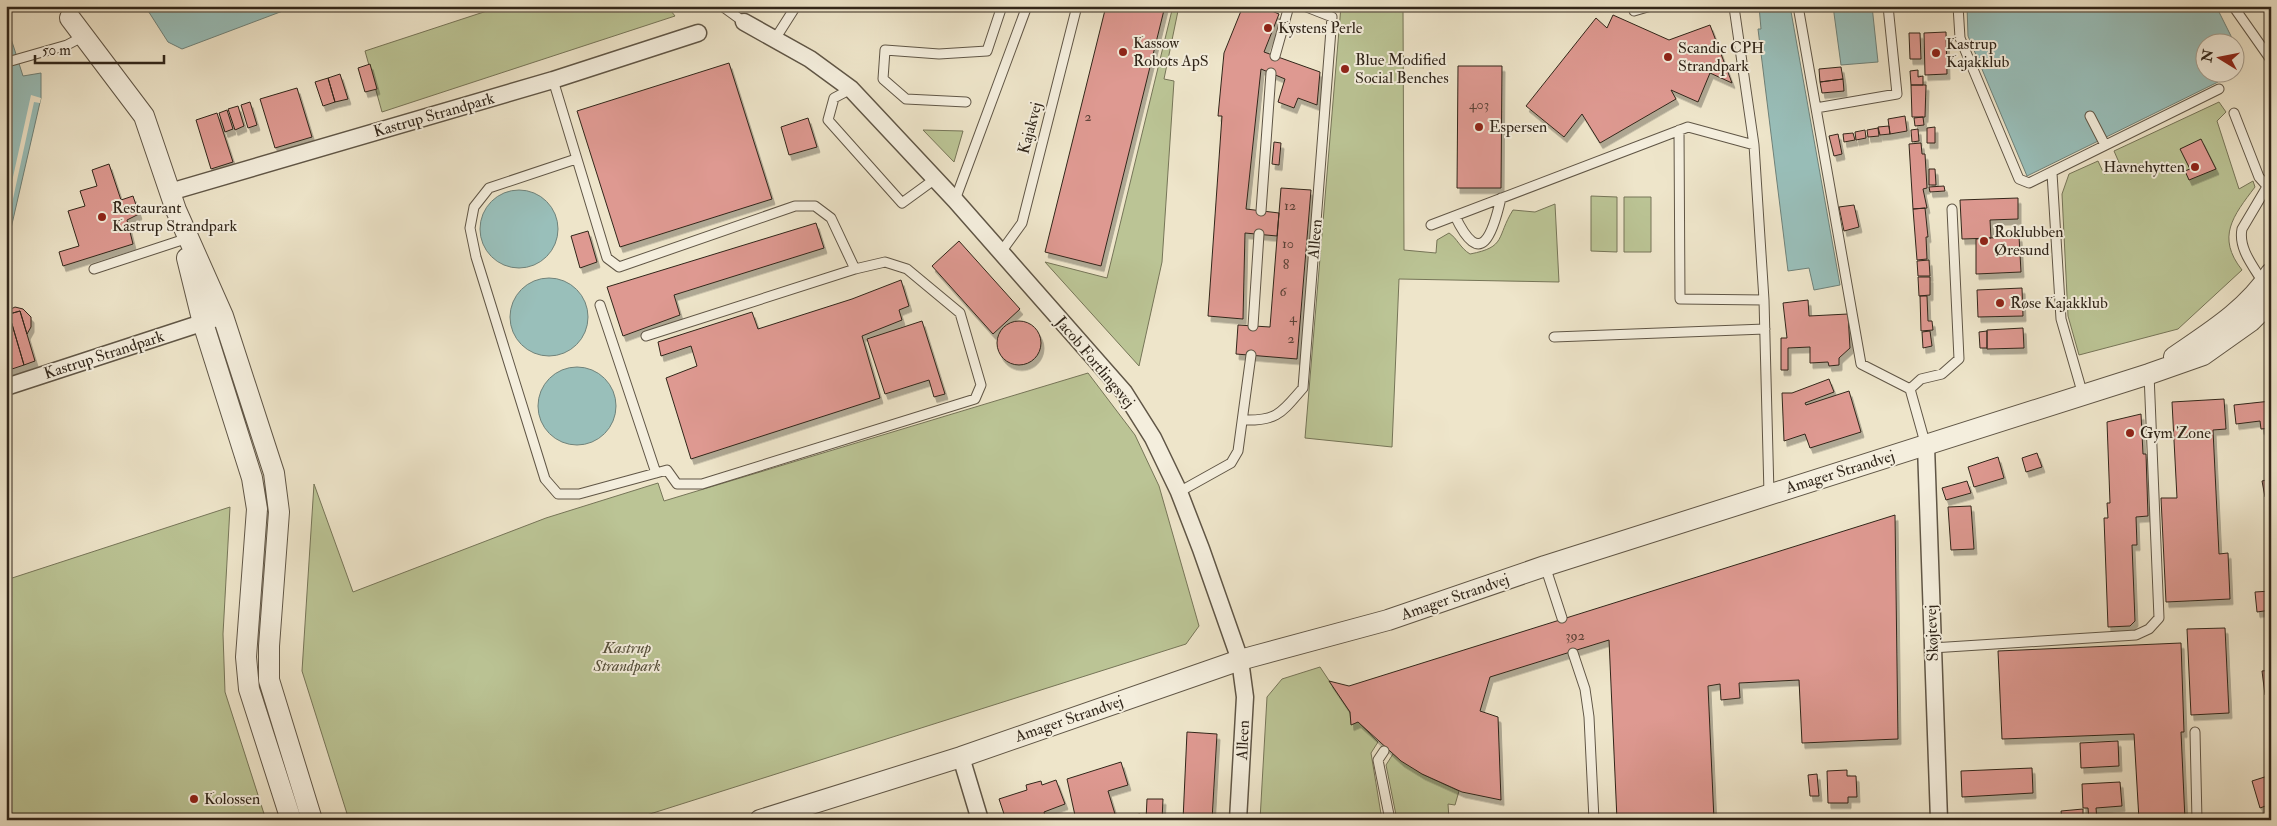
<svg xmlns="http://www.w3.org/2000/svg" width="2277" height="826" viewBox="0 0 2277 826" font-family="'IM FELL Double Pica',serif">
<defs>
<filter id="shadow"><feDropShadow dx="3" dy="5.5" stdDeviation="0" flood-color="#0004"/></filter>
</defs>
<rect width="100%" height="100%" fill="#eee5ca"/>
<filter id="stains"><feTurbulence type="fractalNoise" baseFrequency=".004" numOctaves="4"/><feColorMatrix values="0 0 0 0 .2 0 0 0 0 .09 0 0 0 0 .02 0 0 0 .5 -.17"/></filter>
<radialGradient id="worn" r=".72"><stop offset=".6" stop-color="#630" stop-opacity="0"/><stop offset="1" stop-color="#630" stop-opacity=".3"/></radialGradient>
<path fill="#bbc495" stroke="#767558" d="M502 6H667L675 16 382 112 365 51Z
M1173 6H1179L1164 79 1174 81 1162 262 1139 366 1045 262 1107 278Z
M1341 6H1403L1404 250 1436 253 1437 240 1449 233C1457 238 1460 248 1470 254 1507 247 1496 237 1513 210L1535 212 1555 204 1559 282 1399 279 1392 447 1305 438Z
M2219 102 2226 112 2217 121 2239 189 2253 181 2255 187C2233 216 2216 237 2242 270L2178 329 2079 355 2068 316 2062 194 2069 174 2098 161 2104 174 2121 167 2114 151Z
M923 130 963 131 954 162Z
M1591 196 1617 197V252L1591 251Z
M1624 197H1651V252H1624Z
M1088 373 1135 435 1159 486 1199 626 1186 644 631 820H349L302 671 314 484 353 592 546 518 658 483 664 501Z
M230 507 223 634 225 692 266 820H6V580Z
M1320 667 1350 712 1351 724 1358 722 1378 742 1371 753 1382 820H1260L1267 697 1282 679Z
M1393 754 1422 774 1459 791 1455 805 1448 804 1449 819 1397 820 1386 765Z"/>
<path fill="#99bfba" stroke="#6f827a" d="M145 6H296L182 49 168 42Z
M1759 6H1790L1840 285 1814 290 1809 268 1788 271 1758 29H1761Z
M1833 6H1872L1878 62 1841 65Z
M1967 6H2216L2234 42H2204V72L2213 73 2218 82 2027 176 1968 36Z
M6 23 23 76 41 73V98L6 250Z
M480 229a39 39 0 1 1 78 0a39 39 0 1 1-78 0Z
M510 317a39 39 0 1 1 78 0a39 39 0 1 1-78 0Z
M538 406a39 39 0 1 1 78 0a39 39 0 1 1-78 0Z"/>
<path fill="#eee5ca" d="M31 95 41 98 40 103 34 102 6 231V209Z"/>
<path fill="#de9991" stroke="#31261a" filter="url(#shadow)" d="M1106 6H1165L1101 266 1045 252Z
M1243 6H1260L1279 14 1264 52 1320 72 1317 105 1298 98 1294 108 1278 102 1285 79 1261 69 1246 209 1279 213 1277 236 1245 233 1243 319 1208 316 1222 116H1218L1224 53Z
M1613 15 1669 40 1710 25 1732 83 1710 73 1698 102 1671 90 1676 99 1600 143 1582 114 1564 137 1526 106 1596 18 1607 28Z
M1946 32 1947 74 1925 75 1924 33Z
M1909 33H1920L1921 59H1910Z
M729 63 772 199 620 247 577 111Z
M370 64 377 89 365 92 358 68Z
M1458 66H1502L1501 188H1457Z
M1841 67 1843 79 1820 82 1819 69Z
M1918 70V77L1923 76V85H1911L1910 71Z
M340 74 348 99 335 102 328 78Z
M328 78 335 102 323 106 315 82Z
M1843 79 1844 91 1822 93 1820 82Z
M1911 85H1926L1925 117H1912Z
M297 88 312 137 275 148 260 99Z
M250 102 257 125 248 128 241 105Z
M238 106 244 126 235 130 228 109Z
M227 110 233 129 225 132 219 113Z
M217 113 233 162 211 169 196 120Z
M1905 116 1907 131 1890 134 1888 119Z
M1923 117 1924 125 1915 126 1914 118Z
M808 118 817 147 789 155 781 127Z
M1889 126 1890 134 1880 135 1878 127Z
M1935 127V143H1927V128Z
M1878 128 1879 136 1868 137 1867 130Z
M1918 129 1919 141 1912 142 1911 130Z
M1865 130 1866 138 1856 140 1855 132Z
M1853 133 1855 140 1844 142 1843 134Z
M1838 134 1842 154 1834 156 1829 136Z
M2201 139 2216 169 2189 180 2185 171 2190 169 2180 149Z
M1274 142 1281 143 1279 165 1272 164Z
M1921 143 1922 154H1925L1927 188 1923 189 1927 208 1913 209 1909 144Z
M109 164 121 200 133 196 139 214 127 220 133 244 63 266 59 252 79 246 68 211 85 206 80 191 97 186 92 170Z
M1929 169H1935L1936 185H1929Z
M1944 186 1945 191 1930 192 1929 187Z
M1281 188 1311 190 1297 359 1236 354 1238 325 1270 327Z
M2018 198V219L1990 220 1991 238 1962 239 1960 200Z
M1854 205 1859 227 1844 231 1839 207Z
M1925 208 1928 237H1926L1927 259 1917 260 1913 209Z
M816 223 824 248 674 295 680 315 623 336 607 287Z
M588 231 597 262 580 268 571 236Z
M2019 236 2021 272 1976 274V239Z
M959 241 1020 309 993 334 932 266Z
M1929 260 1930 276H1918L1917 261Z
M1918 277H1930V295L1919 296Z
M901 280 909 306 899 310 902 320 862 336 880 398 691 459 666 378 697 366 691 346 661 356 658 342 752 312 758 329 852 299Z
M2022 288 2023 316 1978 317 1977 290Z
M1920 296H1927L1928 321H1932L1933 330 1921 331Z
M1808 300 1809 316 1848 314 1850 348 1839 358V365L1829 366 1828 362 1810 363V347L1788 348V370H1781V338H1787L1783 303Z
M15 307 23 309 31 317V327L27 334 20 311 6 315 7 311Z
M20 311 35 361 24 365 9 314Z
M9 314 24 365 12 369 6 349V315Z
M922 321 945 394 934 397 929 380 885 394 867 339Z
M997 343a22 22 0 1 1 44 0a22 22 0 1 1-44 0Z
M2023 328 2024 348 1987 349V330Z
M1930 331 1932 346 1923 348 1922 332Z
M1987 331V348H1980L1979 332Z
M6 349 12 369 6 370Z
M1829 379 1834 392 1805 403 1806 405 1849 391 1861 432 1810 448 1805 434 1784 441 1782 393H1792Z
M2224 399 2226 429 2213 430 2219 554 2228 553 2230 599 2166 602 2161 498H2177L2172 402Z
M2271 401V428L2261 429 2260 421 2236 424 2234 405Z
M2141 414 2143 454H2146L2148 516 2136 517 2137 545H2132L2135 621 2130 626 2108 627 2104 518H2108L2107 503H2110L2107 422Z
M2037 453 2042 467 2026 472 2022 458Z
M1998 457 2004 478 1974 487 1968 467Z
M2271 479V496L2265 497 2262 481Z
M1967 481 1971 493 1946 500 1942 488Z
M1971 506 1974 549 1951 550 1948 507Z
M1895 515 1898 739 1802 743 1799 680 1739 683 1740 698 1721 700 1720 684 1708 686 1714 820H1617L1609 640 1490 677 1480 711 1498 717 1501 800 1462 792 1422 774 1401 761 1358 722 1351 725 1350 712 1329 681 1349 686Z
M2271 591V610L2257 612 2255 592Z
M2225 628 2229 713 2191 715 2187 629Z
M2181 643 2184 732H2181L2185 820H2139L2134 734 2002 739 1998 651Z
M2271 670V694L2265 695 2262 671Z
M1187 732 1217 734 1212 820H1183Z
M2118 741 2119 766 2081 768 2080 743Z
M1121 762 1128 785 1108 791 1115 814 1095 820H1076L1067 779Z
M2032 768 2033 793 1962 797 1961 771Z
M1847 770V776H1856L1857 797H1848V803H1828L1827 771Z
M1817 774 1819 796H1810L1808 775Z
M2271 775V804L2260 808 2252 781Z
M1056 780 1065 804 1044 812 1046 820H1029L1028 817 1006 820 999 799 1027 790 1026 785 1041 781 1042 785Z
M2120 782 2122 806 2096 808 2097 820H2089L2088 808H2083L2082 784Z
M1147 799H1163L1162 820H1146Z
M2083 809V817L2062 818 2061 811Z
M1140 814V820H1124V817Z"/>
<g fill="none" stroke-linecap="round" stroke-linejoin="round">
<g stroke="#605646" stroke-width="11">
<path id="service" d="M722 6 744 22
M958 6H967
M1732 6 1734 7 1754 145 1764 300 1769 494
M1798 6 1861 364 1910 389
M1958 6 1960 38 2019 179 2029 183 2219 89
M2233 6 2271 60
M1634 11 1651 6
M775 39 796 6
M1275 56 1289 6
M11 61 67 45 84 36
M553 80 607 258 619 267 795 206H815L831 218 855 269 646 336
M851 89 834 98 828 120 902 203 935 179
M966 102 906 99 883 79 885 50 939 54 987 51 1002 6
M1816 108 1897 94 1888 6
M2234 113 2259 177 2267 186
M2090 116 2105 145
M1679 130 1680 299 1764 300
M576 159 489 188 474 207 470 228 476 257 545 479 558 494H579L667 470 677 484H702L975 399 981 385 960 313 907 269 885 262 855 269
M2052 173 2061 319 2083 395
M955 200 1027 6
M1261 211 1271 73
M1455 216C1481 271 1493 233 1501 198
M1431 225 1688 127 1754 145
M1001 252 1022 223 1077 6
M94 269 182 240
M2264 284C2254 267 2238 249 2242 229L2271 180
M600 305 656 473
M1253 326 1259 234
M1554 337 1765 329
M1244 420C1278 421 1282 412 1303 388L1332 17 1304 6
M1926 446 1910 389 1921 379 1942 374 1959 359 1952 209
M1179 492 1231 463 1238 451 1251 355
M1545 566 1562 618
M1932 648 2136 635 2149 629 2159 618 2149 374
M1573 653 1585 689 1589 717 1594 820
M2195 732 2197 820
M1384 751 1378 760 1390 820"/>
</g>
<g stroke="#605646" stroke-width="19">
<path id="minor" d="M744 22 810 59 851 89 955 200 1124 392 1153 438 1179 492 1201 549 1240 660 1245 697 1238 820
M170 192 553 80 698 33
M6 387 223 316
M1926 446 1939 820
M961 757 980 820"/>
</g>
<g stroke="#605646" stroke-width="22">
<path id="tertiary" d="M70 18 144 116 176 210 223 316 274 473 279 512 269 646V680L312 820
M187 258 203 323 252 478 257 509 246 657 249 689 291 820
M2174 357C2209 333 2247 310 2271 273
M760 820 961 757 1240 660 1388 620 1545 566 2149 374 2203 355 2251 321 2271 301"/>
</g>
<use href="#service" stroke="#f4eedd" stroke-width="9"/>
<use href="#minor" stroke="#f4eedd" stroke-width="16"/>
<use href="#tertiary" stroke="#f4eedd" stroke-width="20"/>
</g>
<g fill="#8f2418" stroke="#f4eedd" stroke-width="2">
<circle cx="1268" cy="28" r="5"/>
<circle cx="1123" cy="52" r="5"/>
<circle cx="1936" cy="53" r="5"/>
<circle cx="1668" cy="57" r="5"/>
<circle cx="1345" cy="69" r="5"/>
<circle cx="1479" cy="127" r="5"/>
<circle cx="2195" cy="167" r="5"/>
<circle cx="102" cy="217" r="5"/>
<circle cx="1984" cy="241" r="5"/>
<circle cx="2000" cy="303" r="5"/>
<circle cx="2130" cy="433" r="5"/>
<circle cx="194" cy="799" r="5"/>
</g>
<g text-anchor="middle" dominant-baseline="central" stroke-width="4" stroke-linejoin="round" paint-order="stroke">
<g font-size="14" fill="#5c4338">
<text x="1479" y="104">403</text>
<text x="1088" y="116">2</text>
<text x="1290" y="205">12</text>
<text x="1288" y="243">10</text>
<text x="1286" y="264">8</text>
<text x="1283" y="291">6</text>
<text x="1293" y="317">4</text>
<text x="1291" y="338">2</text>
<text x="1575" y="635">392</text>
</g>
<g font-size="16" fill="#31261a" stroke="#f4eedd" text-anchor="start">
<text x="1278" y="28">Kystens Perle</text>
<text x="1133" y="43">Kassow<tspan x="1133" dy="18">Robots ApS</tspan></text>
<text x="1946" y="44">Kastrup<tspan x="1946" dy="18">Kajakklub</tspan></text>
<text x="1678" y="48">Scandic CPH<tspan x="1678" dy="18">Strandpark</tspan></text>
<text x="1355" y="60">Blue Modified<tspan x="1355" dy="18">Social Benches</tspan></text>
<text x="1489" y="127">Espersen</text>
<text x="2185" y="167" text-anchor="end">Havnehytten</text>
<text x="112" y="208">Restaurant<tspan x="112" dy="18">Kastrup Strandpark</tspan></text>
<text x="1994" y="232">Roklubben<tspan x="1994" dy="18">Øresund</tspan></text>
<text x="2010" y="303">Røse Kajakklub</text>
<text x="2140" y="433">Gym Zone</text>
<text x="204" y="799">Kolossen</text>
</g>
<g font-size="16" fill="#31261a" stroke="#f4eedd">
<text transform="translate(434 115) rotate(-16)">Kastrup Strandpark</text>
<text transform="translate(1030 128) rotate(-75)">Kajakvej</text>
<text transform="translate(1315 239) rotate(-85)">Alleen</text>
<text transform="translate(104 355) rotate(-18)">Kastrup Strandpark</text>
<text transform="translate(1095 362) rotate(50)">Jacob Fortlingsvej</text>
<text transform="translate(1840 472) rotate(-17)">Amager Strandvej</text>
<text transform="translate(1455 597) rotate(-19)">Amager Strandvej</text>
<text transform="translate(1932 633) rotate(-92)">Skøjtevej</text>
<text transform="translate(1069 719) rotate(-19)">Amager Strandvej</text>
<text transform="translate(1243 740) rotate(-87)">Alleen</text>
</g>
<g font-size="16" font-style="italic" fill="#544e39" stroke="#f4eedd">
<text x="627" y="648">Kastrup<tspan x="627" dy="18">Strandpark</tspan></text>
</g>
</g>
<rect width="2277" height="826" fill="none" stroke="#eee5ca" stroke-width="25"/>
<rect x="8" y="8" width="2262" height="811" fill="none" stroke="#31261a" stroke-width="2.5"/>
<rect x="12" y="12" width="2252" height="801" fill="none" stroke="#31261a"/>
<g transform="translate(2220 58) rotate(280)"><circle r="24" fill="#f4eedd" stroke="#a69e8f"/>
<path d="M0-4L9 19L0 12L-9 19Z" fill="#8f2418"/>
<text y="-8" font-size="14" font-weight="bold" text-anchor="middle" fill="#31261a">N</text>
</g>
<path d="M35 55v8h129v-8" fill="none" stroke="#31261a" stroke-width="2.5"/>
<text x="42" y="55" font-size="15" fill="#31261a" stroke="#f4eedd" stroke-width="4" paint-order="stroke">50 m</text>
<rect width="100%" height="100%" filter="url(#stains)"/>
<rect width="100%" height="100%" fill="url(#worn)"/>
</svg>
